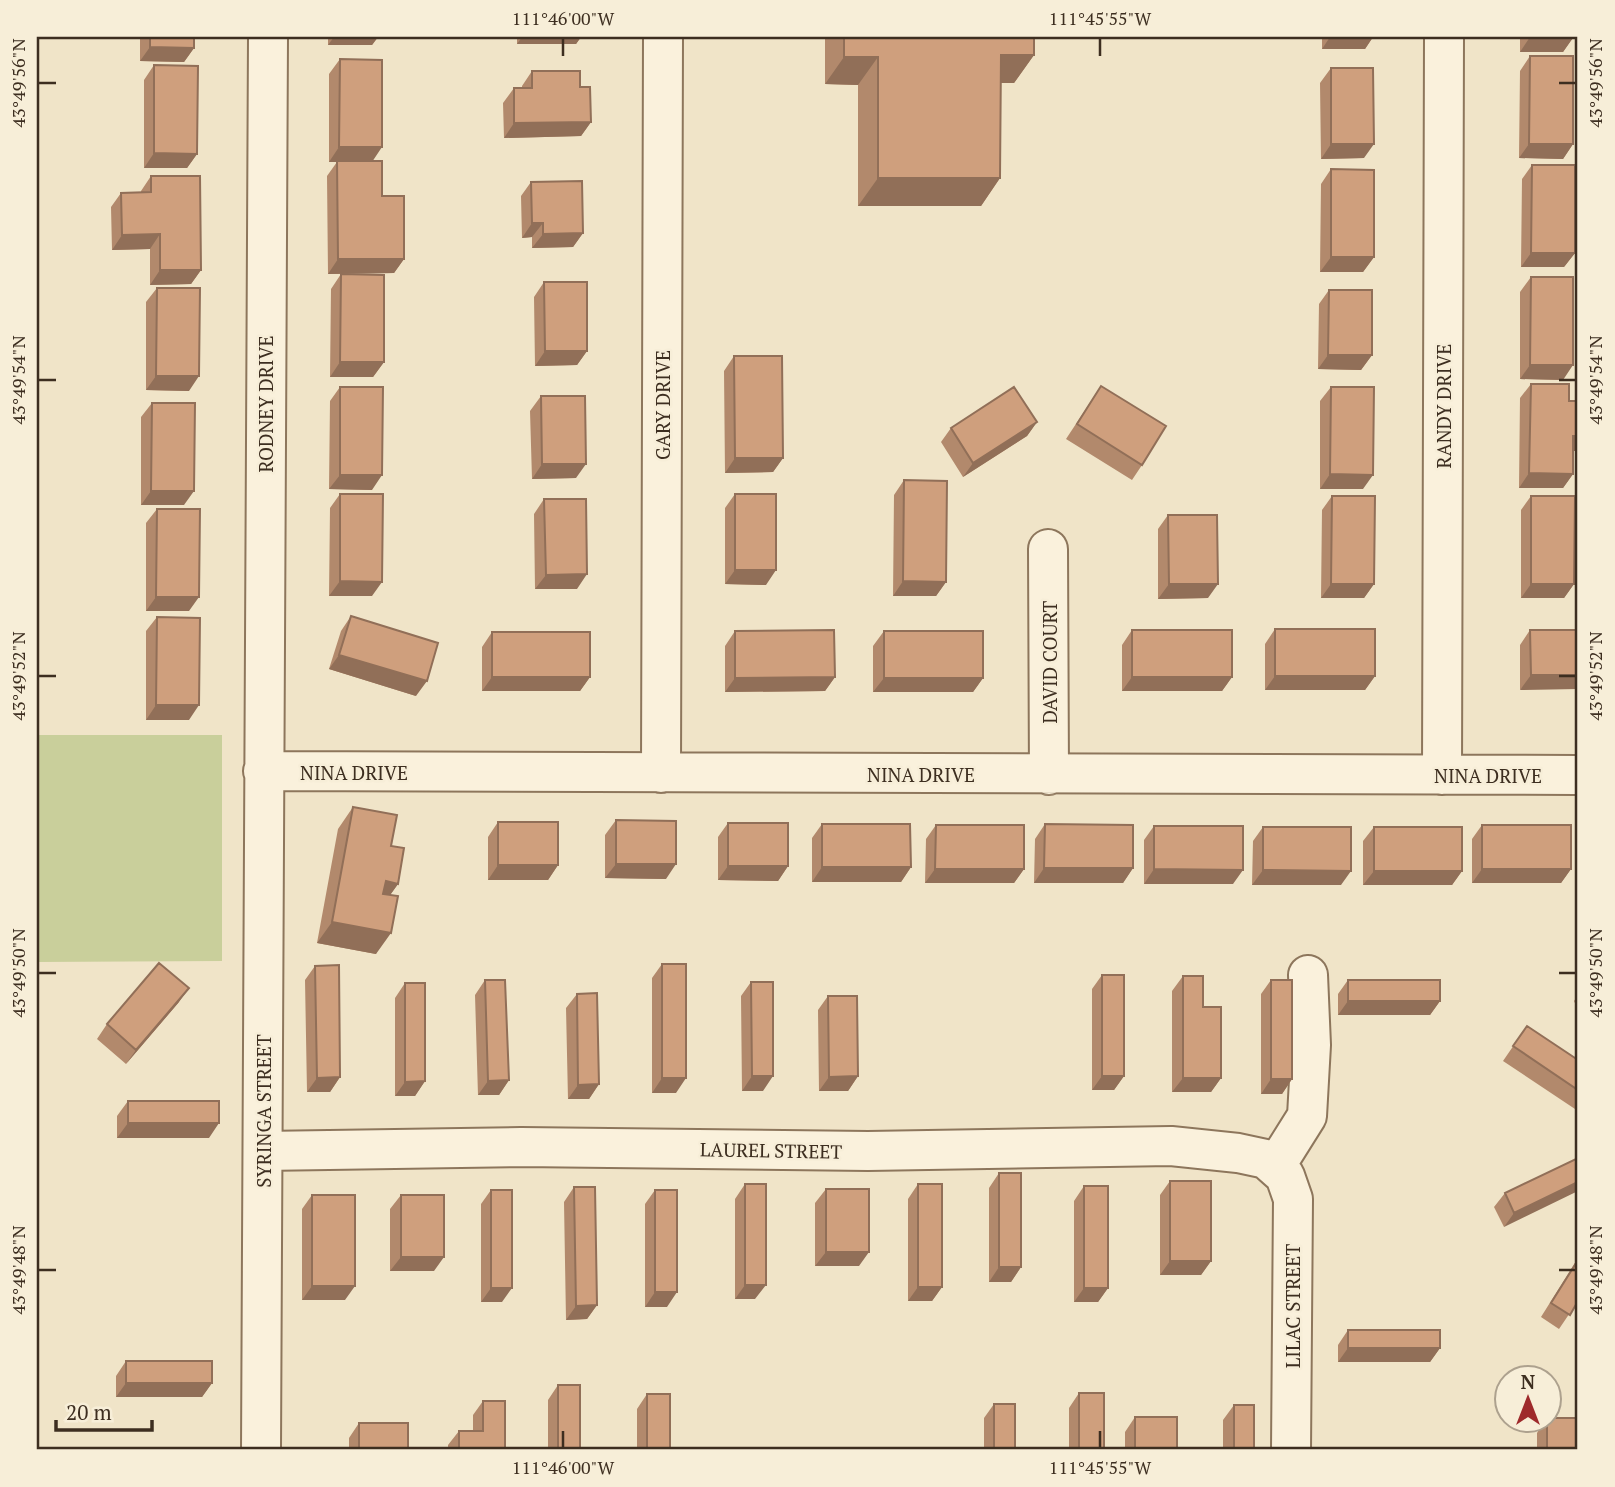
<svg xmlns="http://www.w3.org/2000/svg" width="1615" height="1487" viewBox="0 0 1615 1487" font-family="'PT Serif',serif">
<rect width="100%" height="100%" fill="#f0e4c8"/>
<path fill="#c9cf9b" d="M37 735H222V961L37 962Z"/>
<g fill="none" stroke-linecap="round" stroke-linejoin="round">
<g stroke="#8d765c" stroke-width="42">
<path id="minor" d="M1048 549 1049 775
M263 771 1578 775
M661 773 663 37
M1442 775 1444 37
M263 1151 521 1147 868 1151 1171 1146 1238 1153 1266 1159 1285 1176 1293 1199 1291 1450
M1275 1167 1307 1116 1311 1045 1308 975
M261 1450 268 37"/>
</g>
<use href="#minor" stroke="#faf1dc" stroke-width="38"/>
</g>
<path fill="#b2896c" d="M140 37H194V48L184 62 140 61Z
M328 37H378L372 45H328Z
M517 37H581L576 44H517Z
M825 37H1034V55L1014 83H1001L1000 178 981 206H858V85L825 84Z
M1322 37H1373L1365 49H1322Z
M1520 37H1573L1563 52H1520Z
M1530 56 1573 144 1563 159 1519 158 1520 71Z
M340 59 373 161 382 196 404 259 394 273 328 274 327 176 337 162H329V74Z
M154 65 197 154 187 168H144V80Z
M1331 68 1364 158 1321 159 1320 83Z
M532 71 580 87 591 122 581 136 504 138 503 103 514 88H522V86Z
M1532 165 1575 253 1564 267H1521L1522 179Z
M1331 169 1374 257 1363 272H1320L1321 184Z
M151 176 201 270 191 284 150 285V249L112 250 111 207 121 193 141 192V191Z
M531 182 583 233 573 247 532 248V237L522 238 521 196Z
M341 274 384 362 373 377H330L331 289Z
M1531 277 1563 380 1520 379V292Z
M544 282 587 351 577 365 535 366 534 297Z
M157 288 189 391 146 390V302Z
M1329 290 1372 355 1361 370 1318 369 1319 304Z
M734 356 783 458 773 472 725 473 724 371Z
M1531 384 1569 401 1578 451H1573V474L1563 488H1519L1520 398Z
M1101 386 1142 465 1132 480 1066 439Z
M340 387 372 490 329 489 330 401Z
M1331 387 1363 489H1320V401Z
M541 396 576 478 532 479 530 411Z
M152 403 184 505H141V417Z
M1037 422 1027 436 963 477 941 442 951 428Z
M904 480 946 582 936 596H893L894 495Z
M340 494 372 596H329L330 508Z
M735 494 766 585 725 584V508Z
M1332 496 1374 584 1364 598H1321L1322 510Z
M1531 496 1574 584 1564 598H1521V510Z
M544 499 577 589H535L534 514Z
M157 509 189 611H146V523Z
M1168 515 1208 598 1158 599V529Z
M351 616 416 696 329 669 341 631Z
M157 617 189 720H146V631Z
M1275 629 1375 676 1365 690H1265V644Z
M1132 630 1232 677 1222 691H1122V645Z
M1530 630H1578L1520 690V645Z
M735 631 835 677 825 691 725 692V646Z
M884 631 983 678 973 692H873V646Z
M492 632 590 677 580 691H482V647Z
M353 807 391 846 398 884 390 895 376 954 317 943 338 829Z
M616 820 666 879 605 878V835Z
M498 822 558 865 548 880H488V837Z
M728 823 788 866 778 881 718 880V837Z
M822 824 911 867 901 882H812V838Z
M1045 824 1133 868 1123 883H1034L1035 839Z
M936 825 1024 869 1014 883H925L926 839Z
M1482 825 1571 869 1561 883H1472V839Z
M1154 826 1233 884H1144V840Z
M1263 827 1341 885H1252L1253 841Z
M1374 827 1462 871 1452 885H1363V841Z
M662 964 676 1093H652V978Z
M315 966 340 1077 330 1092H307L305 980Z
M1102 975 1124 1076 1114 1090H1092V989Z
M1183 976 1221 1078 1211 1092H1172V991Z
M485 980 509 1080 499 1095H478L475 995Z
M1271 980 1292 1079 1282 1094H1261V994Z
M1348 980 1440 1001 1430 1015H1338V994Z
M751 982 763 1091H742L741 996Z
M405 983 425 1081 415 1096H395V998Z
M577 994 599 1084 589 1099H568L566 1008Z
M1578 995V1010L1574 1001Z
M828 996 858 1076 848 1091H819L818 1010Z
M179 1002 126 1064 97 1039 107 1024Z
M1527 1026 1578 1060V1111L1503 1061Z
M128 1101 209 1138H117V1116Z
M1578 1158 1504 1227 1494 1207 1505 1193Z
M999 1173 1021 1267 1011 1282H989V1188Z
M1170 1181 1211 1261 1201 1275H1160V1195Z
M745 1184 755 1299H735V1199Z
M918 1184 942 1287 932 1301H908V1199Z
M1084 1186 1108 1288 1098 1302H1074V1201Z
M574 1187 597 1305 587 1319 566 1320 564 1202Z
M826 1189 859 1266H815V1203Z
M491 1190 502 1302H481V1204Z
M655 1190 667 1307H645V1204Z
M312 1195 345 1300H302V1209Z
M401 1195 434 1271H390V1209Z
M1578 1258V1301L1559 1329 1541 1317Z
M1348 1330 1440 1348 1430 1362H1338V1345Z
M126 1361 212 1383 202 1397H116V1376Z
M558 1385 580 1450H548V1400Z
M1079 1393 1104 1450H1069V1408Z
M647 1394 670 1450H637V1409Z
M483 1401 505 1450H448V1445L459 1431H473V1415Z
M994 1404 1015 1450H984V1418Z
M1234 1405 1254 1450H1223V1420Z
M1135 1417 1177 1450H1125V1432Z
M1545 1420H1549L1578 1450H1537V1433Z
M359 1423 408 1450H349V1438Z"/>
<path fill="#916f58" d="M334 37H378L372 45H328Z
M522 37H581L576 44H517Z
M1330 37H1373L1365 49H1322Z
M1530 37 1573 38 1563 52H1520Z
M150 47 194 48 184 62 140 61Z
M1001 55H1034L1014 83H981Z
M844 57H878L858 85 825 84Z
M591 122 581 136 504 138 514 123Z
M1331 144H1374L1364 158 1321 159Z
M1529 144H1573L1563 159 1519 158Z
M339 147H382L372 162H329Z
M154 153 197 154 187 168H144Z
M878 178H1000L981 206H858Z
M532 223H543L532 237 522 238Z
M583 233 573 247 532 248 543 234Z
M160 234 150 249 112 250 122 235Z
M1531 253H1575L1564 267H1521Z
M1331 257H1374L1363 272H1320Z
M338 259H404L394 273 328 274Z
M160 270H201L191 284 150 285Z
M545 351H587L577 365 535 366Z
M1328 355H1372L1361 370 1318 369Z
M340 362H384L373 377H330Z
M1530 365H1573L1563 380 1520 379Z
M156 376H199L189 391 146 390Z
M1037 422 1027 436 963 477 973 463Z
M1573 436H1578V451H1563Z
M735 458H783L773 472 725 473Z
M542 464H586L576 478 532 479Z
M1529 473 1573 474 1563 488H1519Z
M1330 474 1373 475 1363 489H1320Z
M340 475H382L372 490 329 489Z
M151 491H194L184 505H141Z
M735 570H776L766 585 725 584Z
M587 574 577 589H535L546 575Z
M340 581 382 582 372 596H329Z
M903 581 946 582 936 596H893Z
M1169 584H1218L1208 598 1158 599Z
M1331 584H1374L1364 598H1321Z
M1531 584H1574L1564 598H1521Z
M156 597H199L189 611H146Z
M339 655 427 681 416 696 329 669Z
M1531 675H1578V689L1520 690Z
M1275 676H1375L1365 690H1265Z
M492 677H590L580 691H482Z
M835 677 825 691 725 692 735 678Z
M1132 677H1232L1222 691H1122Z
M884 678H983L973 692H873Z
M156 705H199L189 720H146Z
M616 864H676L666 879 605 878Z
M498 865H558L548 880H488Z
M728 866H788L778 881 718 880Z
M822 867H911L901 882H812Z
M1044 868H1133L1123 883H1034Z
M935 869H1024L1014 883H925Z
M1154 869 1243 870 1233 884H1144Z
M1482 869H1571L1561 883H1472Z
M1263 870 1351 871 1341 885H1252Z
M1374 871H1462L1452 885H1363Z
M386 881 398 884 383 905 371 903Z
M332 922 391 933 376 954 317 943Z
M189 988 179 1002 126 1064 136 1050Z
M1348 1001H1440L1430 1015H1338Z
M752 1076H773L763 1091H742Z
M858 1076 848 1091H819L829 1077Z
M1102 1076H1124L1114 1090H1092Z
M340 1077 330 1092H307L317 1078Z
M662 1078H686L676 1093H652Z
M1183 1078H1221L1211 1092H1172Z
M1271 1079H1292L1282 1094H1261Z
M509 1080 499 1095H478L488 1081Z
M425 1081 415 1096H395L405 1082Z
M599 1084 589 1099H568L578 1085Z
M128 1123H219L209 1138H117Z
M1578 1182V1191L1504 1227 1514 1213Z
M826 1252H869L859 1266H815Z
M401 1257H444L434 1271H390Z
M1170 1261H1211L1201 1275H1160Z
M999 1267H1021L1011 1282H989Z
M745 1285H766L755 1299H735Z
M312 1286H355L345 1300H302Z
M918 1287H942L932 1301H908Z
M491 1288H512L502 1302H481Z
M1084 1288H1108L1098 1302H1074Z
M655 1292H677L667 1307H645Z
M597 1305 587 1319 566 1320 576 1306Z
M1348 1348H1440L1430 1362H1338Z
M126 1383H212L202 1397H116Z"/>
<path fill="#cf9f7d" stroke="#916f58" stroke-width="2" d="M150 37H194V48L150 47Z
M844 37H1034V55H1001L1000 178H878V57H844Z
M1530 37H1573V38Z
M1530 56H1573V144H1529Z
M340 59 382 60V147H339Z
M154 65 198 66 197 154 154 153Z
M1331 68H1373L1374 144H1331Z
M532 71H580V87H590L591 122 514 123V88H532Z
M337 161H382V196H404V259H338Z
M1532 165H1575V253H1531Z
M1331 169 1374 170V257H1331Z
M151 176H200L201 270H160V234L122 235 121 193 151 192Z
M582 181 583 233 543 234V223H532L531 182Z
M341 274 384 275V362H340Z
M1531 277H1573V365H1530Z
M544 282H587V351H545Z
M157 288H200L199 376H156Z
M1329 290H1372V355H1328Z
M734 356H782L783 458H735Z
M1531 384H1569V401H1578V436H1573V474L1529 473Z
M1101 386 1166 426 1142 465 1077 424Z
M340 387H383L382 475H340Z
M1014 387 1037 422 973 463 951 428Z
M1331 387H1374L1373 475 1330 474Z
M541 396H585L586 464H542Z
M152 403H195L194 491H151Z
M904 480 947 481 946 582 903 581Z
M340 494H383L382 582 340 581Z
M735 494H776V570H735Z
M1332 496H1375L1374 584H1331Z
M1531 496H1575L1574 584H1531Z
M544 499H586L587 574 546 575Z
M157 509H200L199 597H156Z
M1168 515H1217L1218 584H1169Z
M351 616 438 643 427 681 339 655Z
M157 617 200 618 199 705H156Z
M1275 629H1375V676H1275Z
M834 630 835 677 735 678V631Z
M1132 630H1232V677H1132Z
M1530 630H1578V675H1531Z
M884 631H983V678H884Z
M492 632H590V677H492Z
M353 807 397 815 391 846 404 848 398 884 386 881 383 894 398 896 391 933 332 922Z
M616 820 676 821V864H616Z
M498 822H558V865H498Z
M728 823H788V866H728Z
M822 824H910L911 867H822Z
M1045 824 1133 825V868H1044Z
M936 825H1024V869H935Z
M1482 825H1571V869H1482Z
M1154 826H1243V870L1154 869Z
M1263 827H1351V871L1263 870Z
M1374 827H1462V871H1374Z
M159 963 189 988 136 1050 107 1024Z
M662 964H686V1078H662Z
M339 965 340 1077 317 1078 315 966Z
M1102 975H1124V1076H1102Z
M1183 976H1203V1007H1221V1078H1183Z
M485 980H505L509 1080 488 1081Z
M1271 980H1292V1079H1271Z
M1348 980H1440V1001H1348Z
M751 982H773V1076H752Z
M405 983H425V1081L405 1082Z
M597 993 599 1084 578 1085 577 994Z
M828 996H857L858 1076 829 1077Z
M1527 1026 1578 1060V1090L1513 1046Z
M128 1101H219V1123H128Z
M1578 1158V1182L1514 1213 1505 1193Z
M999 1173H1021V1267H999Z
M1170 1181H1211V1261H1170Z
M745 1184H766V1285H745Z
M918 1184H942V1287H918Z
M1084 1186H1108V1288H1084Z
M574 1187H595L597 1305 576 1306Z
M826 1189H869V1252H826Z
M491 1190H512V1288H491Z
M655 1190H677V1292H655Z
M312 1195H355V1286H312Z
M401 1195H444V1257H401Z
M1578 1260V1301L1570 1315 1551 1303Z
M1348 1330H1440V1348H1348Z
M126 1361H212V1383H126Z
M558 1385H580V1450H558Z
M1079 1393H1104V1450H1079Z
M647 1394H670V1450H647Z
M483 1401H505V1450H459V1431H483Z
M994 1404H1015V1450H994Z
M1234 1405H1254V1450H1234Z
M1135 1417H1177V1450H1135Z
M1549 1418H1578V1450H1547V1420H1549Z
M359 1423H408V1450H359Z"/>
<path fill="none" stroke="#3d2e20" stroke-width="2.5" d="M563 38V56M1100 38V56M38 83H56M1559 83H1576M38 380H56M1559 380H1576M38 676H56M1559 676H1576M38 973H56M1559 973H1576M38 1270H56M1559 1270H1576M563 1431V1448M1100 1431V1448"/>
<g text-anchor="middle" dominant-baseline="central" stroke-width="5" stroke-linejoin="round" paint-order="stroke">
<g font-size="19" fill="#3d2e20" stroke="#f7eed8">
<text transform="translate(265 404) rotate(-90)">RODNEY DRIVE</text>
<text transform="translate(662 405) rotate(-90)">GARY DRIVE</text>
<text transform="translate(1443 406) rotate(-90)">RANDY DRIVE</text>
<text transform="translate(1049 662) rotate(-90)">DAVID COURT</text>
<text x="354" y="772">NINA DRIVE</text>
<text x="921" y="774">NINA DRIVE</text>
<text x="1488" y="775">NINA DRIVE</text>
<text transform="translate(263 1111) rotate(-90)">SYRINGA STREET</text>
<text transform="translate(771 1150) rotate(1)">LAUREL STREET</text>
<text transform="translate(1292 1306) rotate(-90)">LILAC STREET</text>
</g>
</g>
<rect width="1615" height="1487" fill="none" stroke="#f7eed8" stroke-width="77"/>
<g transform="translate(1528 1399)"><circle r="33" fill="#f7eed8" stroke="#ada18e" stroke-width="2"/>
<path d="M0-5L12 26L0 18L-12 26Z" fill="#9e2a2b"/>
<text y="-10" font-size="19" font-weight="bold" text-anchor="middle" fill="#3d2e20">N</text>
</g>
<path d="M56 1420v10h96v-10" fill="none" stroke="#3d2e20" stroke-width="3.5"/>
<text x="66" y="1420" font-size="21" fill="#3d2e20" stroke="#f7eed8" stroke-width="5" paint-order="stroke">20 m</text>
<rect x="38" y="38" width="1538" height="1410" fill="none" stroke="#3d2e20" stroke-width="2.5"/>
<g font-size="18" text-anchor="middle" fill="#3d2e20">
<text x="563" y="25">111°46'00"W</text>
<text x="1100" y="25">111°45'55"W</text>
<text transform="translate(19 83) rotate(-90)" y="6">43°49'56"N</text>
<text transform="translate(1596 83) rotate(-90)" y="6">43°49'56"N</text>
<text transform="translate(19 380) rotate(-90)" y="6">43°49'54"N</text>
<text transform="translate(1596 380) rotate(-90)" y="6">43°49'54"N</text>
<text transform="translate(19 676) rotate(-90)" y="6">43°49'52"N</text>
<text transform="translate(1596 676) rotate(-90)" y="6">43°49'52"N</text>
<text transform="translate(19 973) rotate(-90)" y="6">43°49'50"N</text>
<text transform="translate(1596 973) rotate(-90)" y="6">43°49'50"N</text>
<text transform="translate(19 1270) rotate(-90)" y="6">43°49'48"N</text>
<text transform="translate(1596 1270) rotate(-90)" y="6">43°49'48"N</text>
<text x="563" y="1474">111°46'00"W</text>
<text x="1100" y="1474">111°45'55"W</text>
</g>
</svg>
